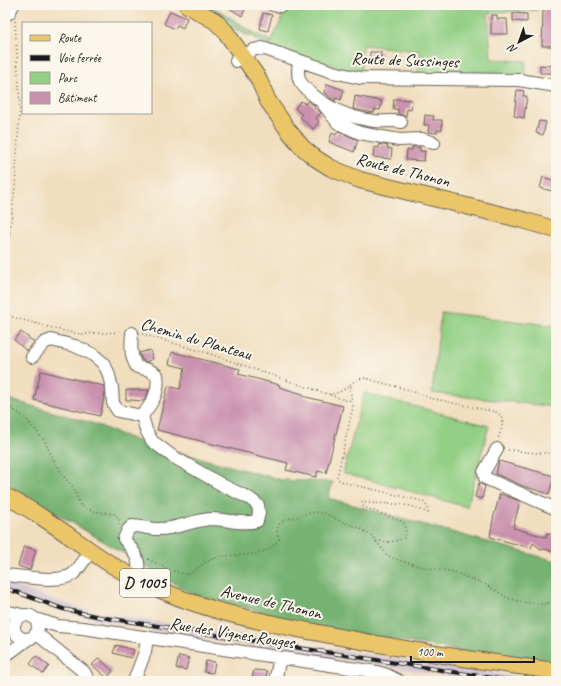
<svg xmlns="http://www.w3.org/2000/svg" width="561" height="686" viewBox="0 0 561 686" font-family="Caveat,sans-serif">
<rect width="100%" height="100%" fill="#fbf7ec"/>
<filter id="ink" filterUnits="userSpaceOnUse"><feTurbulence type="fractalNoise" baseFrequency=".025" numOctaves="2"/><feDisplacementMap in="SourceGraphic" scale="8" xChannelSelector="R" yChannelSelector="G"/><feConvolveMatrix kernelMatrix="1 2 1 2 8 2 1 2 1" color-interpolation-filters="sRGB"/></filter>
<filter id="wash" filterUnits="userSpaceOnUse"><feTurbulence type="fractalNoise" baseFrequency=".012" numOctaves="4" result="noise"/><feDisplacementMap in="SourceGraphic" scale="16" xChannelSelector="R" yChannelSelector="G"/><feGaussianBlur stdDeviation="0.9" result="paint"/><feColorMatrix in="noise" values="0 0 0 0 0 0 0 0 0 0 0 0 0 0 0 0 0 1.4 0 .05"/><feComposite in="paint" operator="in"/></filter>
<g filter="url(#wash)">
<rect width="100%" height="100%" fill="#f1debf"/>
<path fill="#cebed1" d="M5 583 78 608 106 614 542 681H470V679L178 635 107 622 77 615 31 601 5 592Z"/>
<path fill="#93cf84" stroke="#587650" d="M288 5H536L537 10 488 13 491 59 526 61 525 81 417 79 420 51 363 45 361 74 269 47Z
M441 312 556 326V407L432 393Z
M364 393 489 426 467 507 343 473Z"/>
<path fill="#76b272" stroke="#496747" d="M203 5H211L251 31 271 41 270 45 256 40 255 37 243 34 244 32 235 30 233 27H228Z
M5 393 11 400 92 423 140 442 282 480 333 482 328 498 556 561V661L498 657 328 629 192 594 5 483Z"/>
<g id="blocks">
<path fill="#c991ae" d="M224 5H247L242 16Z
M544 5H554L553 46H542L543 11H544Z
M170 11 187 18 183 28 177 25 175 29 164 24Z
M263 13 272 15 268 31 260 29Z
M513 13 527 14V22L513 21Z
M491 15H497V19H507L508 34H491Z
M370 52H381L380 65H369Z
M540 65 556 66V73H540Z
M327 84 344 90 341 100 336 98 335 101 328 96V95L324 93Z
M517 90 524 91 523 96H527L524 118 514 116Z
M355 96 382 101 380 110 375 109 374 113 353 109Z
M394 99 412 100 411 110 407 109 406 116 398 114V109H393Z
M301 101 305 104 308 101 315 106 314 107 321 113 316 118 319 122 313 129 300 117 302 115 295 108Z
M425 115 434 116 433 120H442V130H437V133L428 132 429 125H424Z
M539 121 546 122 543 135 536 133Z
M338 131 358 140 354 152 329 142 332 133 336 135Z
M379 144 388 146 387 148 392 149 391 159 373 157 374 147 379 148Z
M412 147H420V151H425L424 161 406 160 407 150H412Z
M543 177 555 181 552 191 540 188Z
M21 332 34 342 27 351 14 340Z
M150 350 153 359 146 362 142 360 139 353Z
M172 352 240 369 238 374 280 385 279 387 303 394 302 396 343 406 326 473 318 471 316 477 286 470 288 463 157 430 168 386 180 389 185 368 169 364Z
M41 371 104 386 105 394 100 416 34 400Z
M126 390H149L144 401 131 400H126Z
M499 461 554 476 549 494 523 486 496 474Z
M479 483 485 486 482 499 475 497Z
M500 494 520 501 513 528 546 537 547 533 556 536V552L544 549 542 550 533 543 531 548 490 537 493 519Z
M24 546 36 550 30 570 18 566Z
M116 645 134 650 131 658 113 653Z
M36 656 49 666 43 674 30 664Z
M179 656 189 658 186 670 176 668Z
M99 658 113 671 107 678 92 665Z
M206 661 215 662 213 673 204 672Z
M254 670 267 671 266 680 252 678Z"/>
</g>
</g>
<g filter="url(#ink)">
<use href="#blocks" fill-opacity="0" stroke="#676055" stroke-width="1"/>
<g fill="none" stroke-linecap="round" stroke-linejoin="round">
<g stroke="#676055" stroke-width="14">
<path id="minor" d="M273 5 280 6
M5 15 9 13 13 5
M236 61 253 50 262 48 333 72 360 78 519 80 556 86
M299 61C296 80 299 83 313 95 331 110 351 118 374 121 383 122 392 120 401 122
M324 105 338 123 360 133 399 140 422 139 434 143
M132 333C131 345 130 357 137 367L149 370 157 375C160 392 152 403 142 416L146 430 152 441 172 456 224 486 249 498 258 505 259 513 257 521C241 525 227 519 211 519 193 520 175 530 157 529 149 529 141 526 132 526L128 530 124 539C134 551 143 562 136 578
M32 357 44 343 51 340 75 346 92 354 103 363 108 372 112 388 113 403 118 411 142 416
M497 449 484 472 485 478 556 509
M5 575C22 576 60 584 73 574 80 568 85 558 91 551
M5 611 22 615
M14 627a12 12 0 1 1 24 0a12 12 0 1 1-24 0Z
M35 619 58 626 83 628 377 672 387 675 399 681
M36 633 84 672 89 681
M5 656 28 639
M134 681 145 652 147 637
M275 681 280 658"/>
</g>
<g stroke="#676055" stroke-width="18">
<path id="major" d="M187 5 215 21 225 31 258 78 268 101 288 130 302 147 315 158 331 168 360 180 523 220 556 230
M5 496C40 513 71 538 104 560 122 572 142 582 163 591 210 612 263 622 314 632 394 648 475 661 556 671"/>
</g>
<path stroke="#676055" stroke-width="1.5" stroke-dasharray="1 3" stroke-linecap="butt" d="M15 21 20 106 15 187 7 257 6 311 7 314 12 317 64 331 80 334 122 332
M142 334 210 354 327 394C347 395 349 379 364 378L409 390 430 398 496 412C507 418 501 430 498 439
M351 386 350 389 353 407 337 477 339 480 346 483 422 501C426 504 428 507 428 513 424 512 423 510 419 509 411 505 400 504 391 504 381 503 372 504 362 502L363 506C372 512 398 518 403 523 407 527 406 533 405 538L390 542 376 541
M330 395 348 401 352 399
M5 403 26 419 44 440 52 457 65 478 73 487 80 505 92 511 115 514 119 520V526
M508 450 536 453H556
M148 559 169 570 188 575C196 570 203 563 212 559 235 550 262 563 279 539L277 531 278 525 285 520 314 512 324 513 340 521 357 527 371 535 387 555 395 559 422 567 454 572 486 585 508 598 522 602 542 604 556 602"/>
<use href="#minor" stroke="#fff" stroke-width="12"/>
<use href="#major" stroke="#ebc669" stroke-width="16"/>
<g stroke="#1c1c1c" stroke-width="4">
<path id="rail" d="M5 588 63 609 100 617 512 681"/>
</g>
<use href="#rail" stroke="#fbf7ec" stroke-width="2.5" stroke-dasharray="8" stroke-linecap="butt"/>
</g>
</g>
<g text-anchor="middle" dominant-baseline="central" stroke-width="4" stroke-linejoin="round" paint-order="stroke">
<rect fill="#fbf7ec" stroke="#5f5e5a" stroke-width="1" x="120" y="569" width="50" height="28" rx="3"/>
<g font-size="16" font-weight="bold" fill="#1c1c1c">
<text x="145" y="583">D 1005</text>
</g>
<g font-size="17" fill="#1c1c1c" stroke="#fbf7ec">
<text transform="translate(405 60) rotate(2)">Route de Sussinges</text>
<text transform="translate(403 170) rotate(14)">Route de Thonon</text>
<text transform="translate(196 339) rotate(16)">Chemin du Planteau</text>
<text transform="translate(271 602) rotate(13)">Avenue de Thonon</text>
<text transform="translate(232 633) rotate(9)">Rue des Vignes Rouges</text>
</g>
</g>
<rect width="561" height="686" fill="none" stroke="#fbf7ec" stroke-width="20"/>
<rect x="22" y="22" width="130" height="92" fill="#fbf7ec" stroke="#a29f99"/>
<rect x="30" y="35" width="20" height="6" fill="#ebc669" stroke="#a29f99"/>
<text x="58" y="42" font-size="12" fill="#1c1c1c">Route</text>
<rect x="30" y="55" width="20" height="6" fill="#1c1c1c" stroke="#a29f99"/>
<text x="58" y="62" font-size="12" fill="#1c1c1c">Voie ferrée</text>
<rect x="30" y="72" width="20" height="12" fill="#93cf84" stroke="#a29f99"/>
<text x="58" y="82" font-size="12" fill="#1c1c1c">Parc</text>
<rect x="30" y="92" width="20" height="12" fill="#c991ae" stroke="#a29f99"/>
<text x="58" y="102" font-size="12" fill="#1c1c1c">Bâtiment</text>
<g transform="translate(519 42) rotate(221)" stroke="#fbf7ec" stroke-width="3" paint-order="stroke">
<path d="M0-3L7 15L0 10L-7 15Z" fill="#1c1c1c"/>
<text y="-6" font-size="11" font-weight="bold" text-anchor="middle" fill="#1c1c1c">N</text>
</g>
<path d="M411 656v6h123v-6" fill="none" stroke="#1c1c1c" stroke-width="2"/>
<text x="417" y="656" font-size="12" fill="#1c1c1c" stroke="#fbf7ec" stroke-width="3" paint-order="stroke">100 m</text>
</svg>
